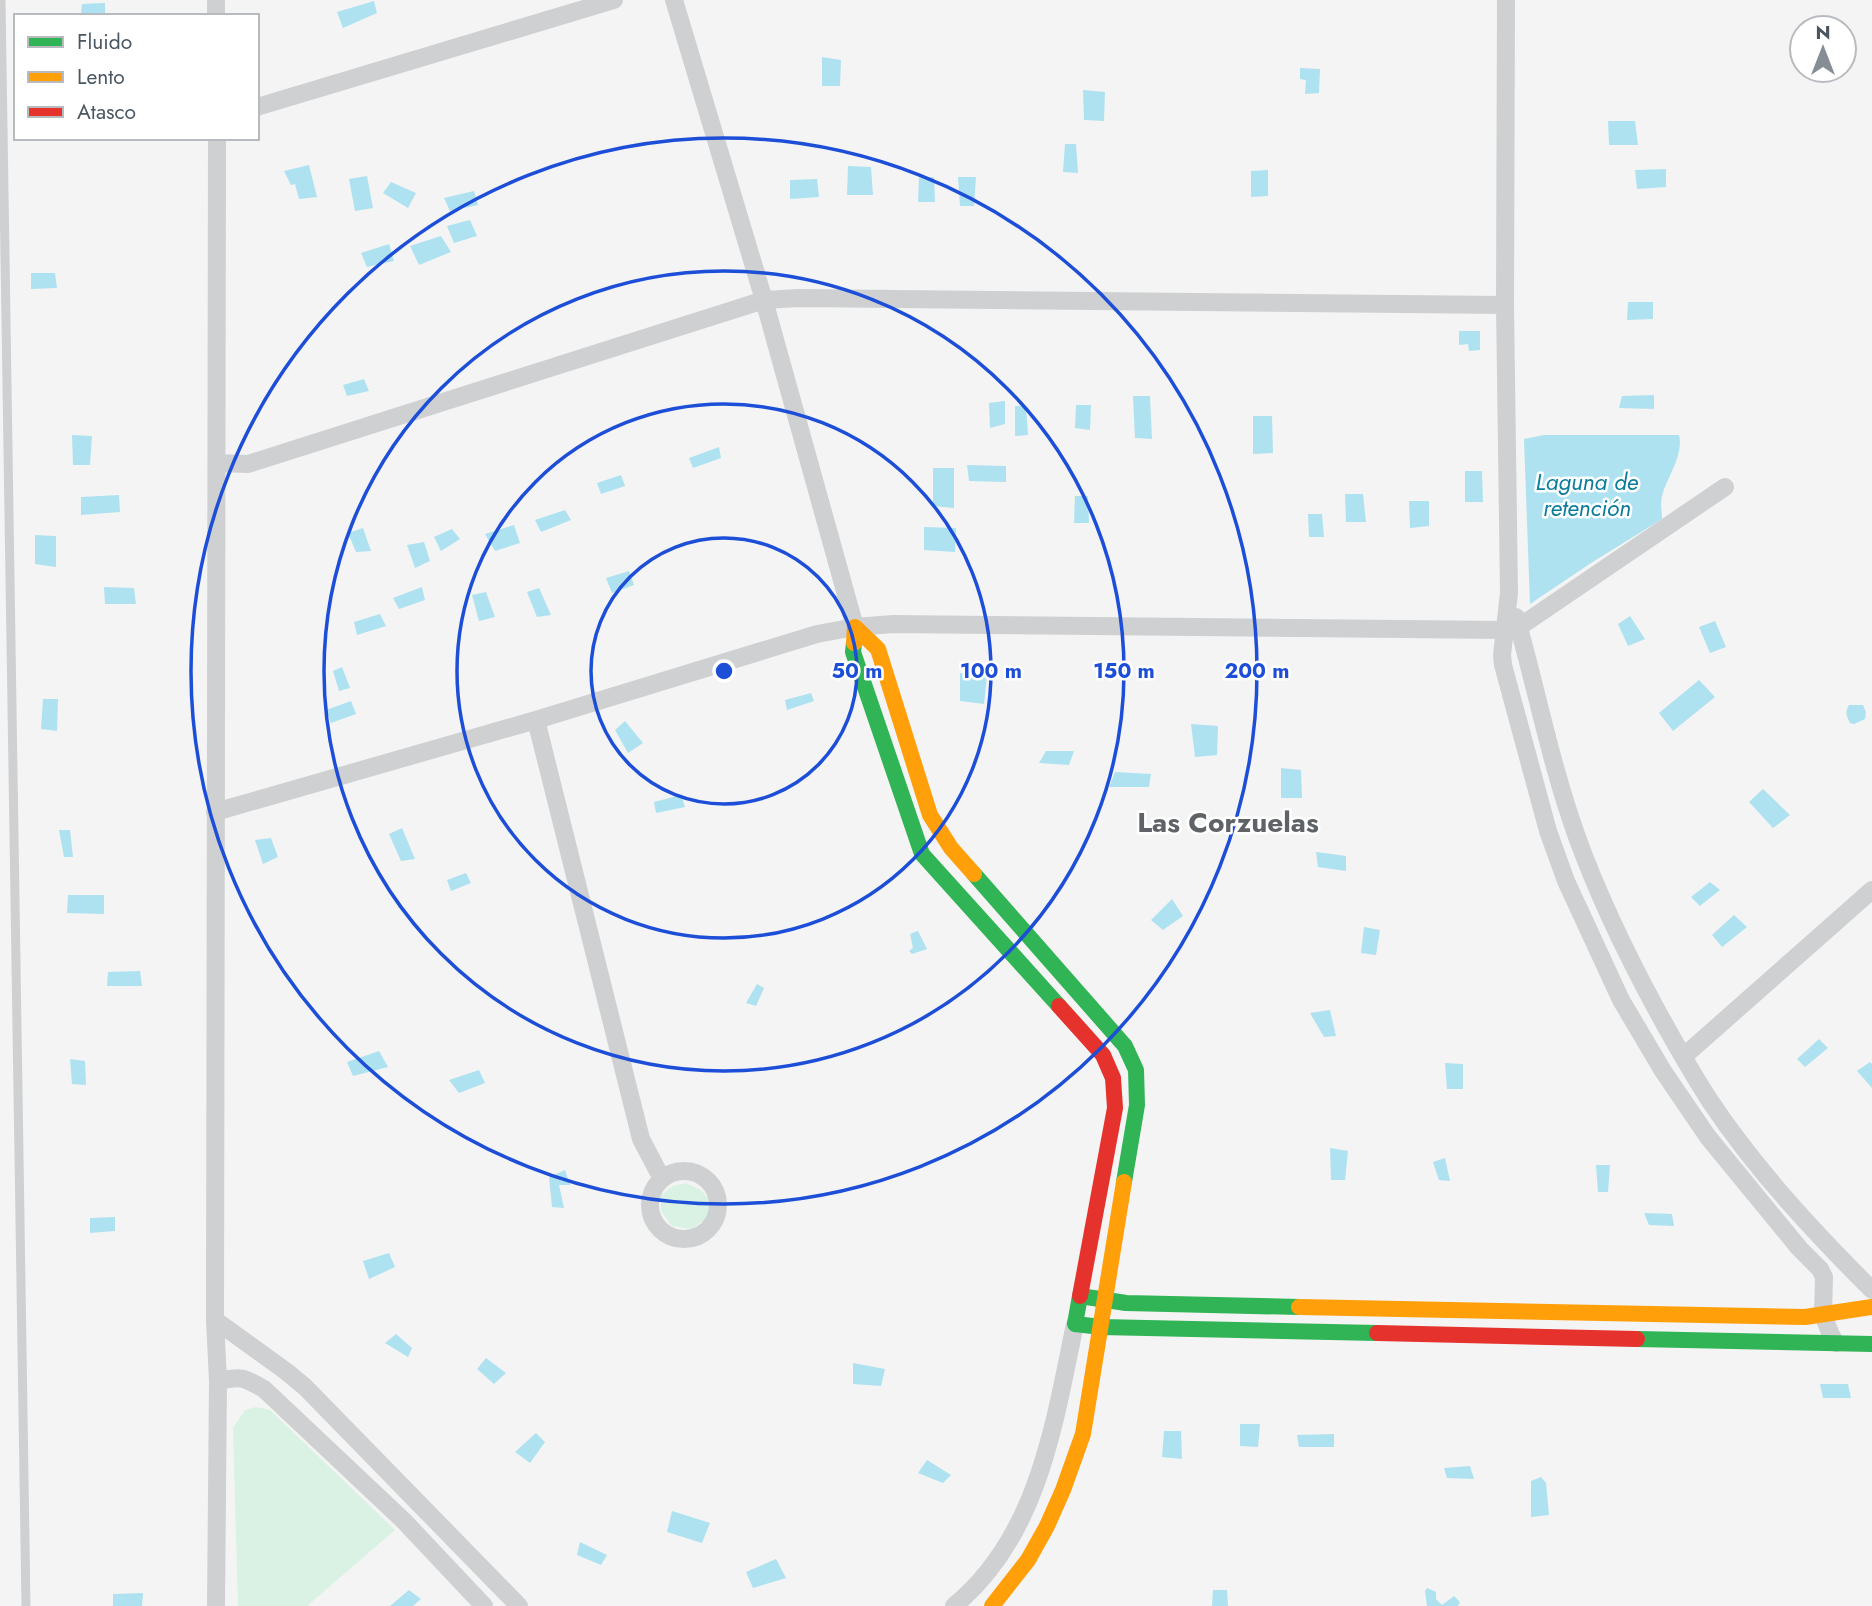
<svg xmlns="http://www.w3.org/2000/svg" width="1872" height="1606" viewBox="0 0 1872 1606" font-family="Jost,sans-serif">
<rect width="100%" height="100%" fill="#f4f4f4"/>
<path fill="#d9f2e3" d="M686 1183 701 1190 711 1202 708 1217 692 1229 672 1226 661 1211V1195L673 1186Z
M256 1407 270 1410 395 1530 307 1606H238L233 1428 245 1410Z"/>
<path fill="#aee2f0" d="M374 1 377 13 343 28 337 12Z
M105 3V16L81 15 82 4Z
M822 57 841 60 840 86H822Z
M1300 68 1320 69 1319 93 1305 94 1306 80 1300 79Z
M1083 90 1105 92 1104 121 1084 120Z
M1608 121H1635L1638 145H1609Z
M1065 144H1076L1078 173 1063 172Z
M309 165 317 197 299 199 295 184 291 185 284 171Z
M848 166 871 167 873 195H847Z
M1666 169V187L1637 189 1635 170Z
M1268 170V196L1251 197V171Z
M367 176 373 208 355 211 349 179Z
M919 177H934L935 202H918Z
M958 177H976L974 206H960Z
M817 179 819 197 790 199V180Z
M391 182 416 193 408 208 383 193Z
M474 191 478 205 450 211 444 198Z
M470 220 477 236 454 243 447 226Z
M441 236 451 252 419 265 410 246Z
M389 244 394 261 367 267 361 253Z
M31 273H55L57 288 31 289Z
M1628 302H1653V319L1627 320Z
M1459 331H1480V350L1469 351 1468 344 1459 345Z
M364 379 369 391 347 396 343 385Z
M1654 395V409L1619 408 1622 396Z
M1133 396H1150L1152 439 1135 438Z
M1005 401V424L990 428 989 403Z
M1076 405H1091L1090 430 1075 428Z
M1015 406H1026L1028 435 1015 436Z
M1253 416H1272L1273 453 1253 454Z
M72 435 92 436 90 465H73Z
M1544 435H1679C1684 456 1667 476 1662 496 1660 503 1662 512 1662 519L1591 563 1530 604 1524 439Z
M719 447 721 458 693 468 689 458Z
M967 465 1006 466V482L969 481Z
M933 468H954V508L933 506Z
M1465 471H1482L1483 502H1465Z
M621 475 625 486 601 494 597 483Z
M1345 494H1363L1366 522H1346Z
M119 495 120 512 81 515V497Z
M1075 496H1088L1089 523H1074Z
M1409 501H1429V526L1410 528Z
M565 510 571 520 541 532 535 520Z
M1308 514H1322L1324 537H1309Z
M514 525 520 543 495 551 485 534Z
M924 527 956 528 955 552 924 550Z
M363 528 371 551 356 552 348 533Z
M452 529 460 539 441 551 434 537Z
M35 535 56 536V567L35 564Z
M424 542 430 561 415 568 407 545Z
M629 571 634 585 612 593 606 578Z
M104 587 134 588 136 604H105Z
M422 587 425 600 399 609 393 598Z
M539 588 551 615 537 617 527 592Z
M486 592 495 617 479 621 472 595Z
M380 614 386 626 357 635 354 622Z
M1630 616 1645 639 1628 646 1618 624Z
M1715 621 1726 647 1710 653 1699 627Z
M342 667 350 688 339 691 333 671Z
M960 673 987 677 984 704 960 701Z
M1699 680 1715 697 1673 731 1659 713Z
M811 693 814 701 787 710 785 700Z
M43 699H58L57 731 41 729Z
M351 701 356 714 331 723 326 710Z
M1849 705H1863L1866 712 1865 719 1854 724 1850 723C1846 715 1845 712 1849 705Z
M625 721 643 743 628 753 615 730Z
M1191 724 1218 726 1217 755 1195 757Z
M1046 751H1074L1069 765 1039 763Z
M1281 768 1301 770 1302 798H1281Z
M1115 772 1151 774 1149 787H1109Z
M1763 789 1790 815 1773 828 1749 802Z
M681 795 685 807 656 813 654 802Z
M402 828 415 859 401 861 389 834Z
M59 830H70L73 857H64Z
M271 838 278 857 263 864 255 840Z
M1316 852 1346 856V871L1318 867Z
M466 873 471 883 451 891 447 880Z
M1710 882 1720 890 1700 906 1691 897Z
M68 895H104V914L67 913Z
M1172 899 1183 916 1163 930 1151 920Z
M1734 915 1747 927 1722 947 1712 935Z
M1364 927 1380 930 1376 955 1361 953Z
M918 931 927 949 912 954 909 951 913 948 910 934Z
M140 971 142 986H107L108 972Z
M757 984 764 988 756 1006 746 1003Z
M1330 1010 1336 1036 1324 1037 1310 1013Z
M1819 1039 1828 1048 1805 1067 1797 1059Z
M379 1051 388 1067 353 1076 347 1062Z
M70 1059 85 1061 86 1085 72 1084Z
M1870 1062 1872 1064V1088L1857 1071Z
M1445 1063 1463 1064V1089H1447Z
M479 1070 485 1083 459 1093 449 1080Z
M1330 1148 1348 1151 1345 1180H1331Z
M1445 1158 1450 1181 1439 1180 1433 1162Z
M1596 1165H1610L1608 1192H1598Z
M565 1170 570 1185H559L564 1208 552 1207 549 1177Z
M1644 1213 1672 1214 1674 1226 1649 1225Z
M115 1217V1231L90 1233V1218Z
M389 1253 395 1267 369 1279 363 1261Z
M396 1334 412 1348 408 1357 385 1343Z
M486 1358 506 1373 494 1384 477 1369Z
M853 1363 885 1369 881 1386 853 1384Z
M1820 1384H1848L1851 1398H1823Z
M1240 1424H1260L1258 1447 1240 1446Z
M1164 1431H1181L1182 1459 1162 1457Z
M536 1433 545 1442 530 1463 515 1452Z
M1334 1434V1447H1299L1297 1435Z
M927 1460 951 1475 943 1483 918 1473Z
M1470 1466 1474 1479 1447 1478 1444 1468Z
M1541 1477 1546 1483 1549 1515 1531 1517V1481Z
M672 1511 710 1523 702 1543 667 1532Z
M580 1542 607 1555 601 1565 577 1555Z
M776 1559 786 1578 753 1588 746 1572Z
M1427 1588 1436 1592V1599L1442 1605 1454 1596 1460 1602 1458 1606H1427L1425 1591Z
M409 1590 421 1599 413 1606H390Z
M1213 1590H1227L1228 1606H1212Z
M143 1593 142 1606H113V1594Z"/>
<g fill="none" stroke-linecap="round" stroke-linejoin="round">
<path stroke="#ced0d2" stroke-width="9" d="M1 0 26 1606"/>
<path stroke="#ced0d2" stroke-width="18" d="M216 0V16
M674 0 764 300 855 627
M1506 0 1505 305 1509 593 1502 655 1503 665 1548 831 1566 881 1621 1000 1663 1071 1708 1137 1799 1248 1820 1269 1824 1277 1823 1315 1831 1335 1836 1343
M257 107 614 0
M217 463 248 464 764 300 799 298 1505 305
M1516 617C1537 691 1551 765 1577 837 1598 895 1625 951 1654 1005 1672 1038 1690 1070 1710 1101 1756 1170 1814 1232 1872 1290
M536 720 641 1139 662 1179
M215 812 536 720 817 634 855 627 893 624 1506 630 1519 627 1725 487
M1683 1057 1872 890
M650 1205a34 34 0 1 1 68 0a34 34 0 1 1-68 0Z
M215 1320 287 1372 305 1387 519 1606
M218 1381C241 1376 243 1377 264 1389L404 1521 484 1606
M216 1606 218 1381 215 1320 217 138
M954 1606C1038 1537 1054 1425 1075 1324"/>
<path stroke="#30b455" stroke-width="16" d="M854 643 853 652 922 854 1059 1006
M974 874 1125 1046 1136 1070 1137 1105 1124 1182
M1299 1307 1126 1303 1080 1296 1075 1324 1101 1327 1377 1333
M1637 1339 1872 1344"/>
<path stroke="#ff9f0a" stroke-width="16" d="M854 643 855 627 878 649 930 815 951 848 974 874
M1299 1307 1805 1317 1872 1307
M992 1606 1028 1560 1047 1526 1063 1490 1083 1434 1124 1182"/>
<path stroke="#e5322d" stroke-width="16" d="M1059 1006 1103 1055 1113 1078 1115 1108 1080 1296
M1377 1333 1637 1339"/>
</g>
<g fill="none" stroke="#1d4ed8" stroke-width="3.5">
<circle cx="724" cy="671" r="133"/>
<circle cx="724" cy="671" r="267"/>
<circle cx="724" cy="671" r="400"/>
<circle cx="724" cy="671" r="533"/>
</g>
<g text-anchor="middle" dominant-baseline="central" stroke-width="5" stroke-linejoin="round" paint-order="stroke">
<g font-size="23" font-style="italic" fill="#0c7c9b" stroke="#fff">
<text x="1587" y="482">Laguna de<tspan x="1587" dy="26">retención</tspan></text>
</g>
<g font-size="28" font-weight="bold" fill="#5f6368" stroke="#fff">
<text x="1228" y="822">Las Corzuelas</text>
</g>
</g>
<circle cx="724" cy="671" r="10" fill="#1d4ed8" stroke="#fff" stroke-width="3.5"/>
<g font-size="21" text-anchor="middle" font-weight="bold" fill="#1d4ed8" stroke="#fff" stroke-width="5" stroke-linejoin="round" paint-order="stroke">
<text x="857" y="678">50 m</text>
<text x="991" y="678">100 m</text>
<text x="1124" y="678">150 m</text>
<text x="1257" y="678">200 m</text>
</g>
<rect x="14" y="14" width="245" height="126" fill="#ffffff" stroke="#b7bbc0" stroke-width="2"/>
<rect x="28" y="37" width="35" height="10" fill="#30b455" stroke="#b7bbc0" stroke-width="2"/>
<text x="77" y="49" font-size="21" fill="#4a5661">Fluido</text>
<rect x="28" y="72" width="35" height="10" fill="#ff9f0a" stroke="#b7bbc0" stroke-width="2"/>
<text x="77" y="84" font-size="21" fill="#4a5661">Lento</text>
<rect x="28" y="107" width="35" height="10" fill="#e5322d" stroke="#b7bbc0" stroke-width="2"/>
<text x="77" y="119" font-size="21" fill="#4a5661">Atasco</text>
<g transform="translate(1823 49)"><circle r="33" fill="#ffffff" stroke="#b7bbc0" stroke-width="2"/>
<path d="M0-5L12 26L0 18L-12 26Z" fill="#868d94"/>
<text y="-10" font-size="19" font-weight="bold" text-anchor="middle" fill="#4a5661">N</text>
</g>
</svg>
